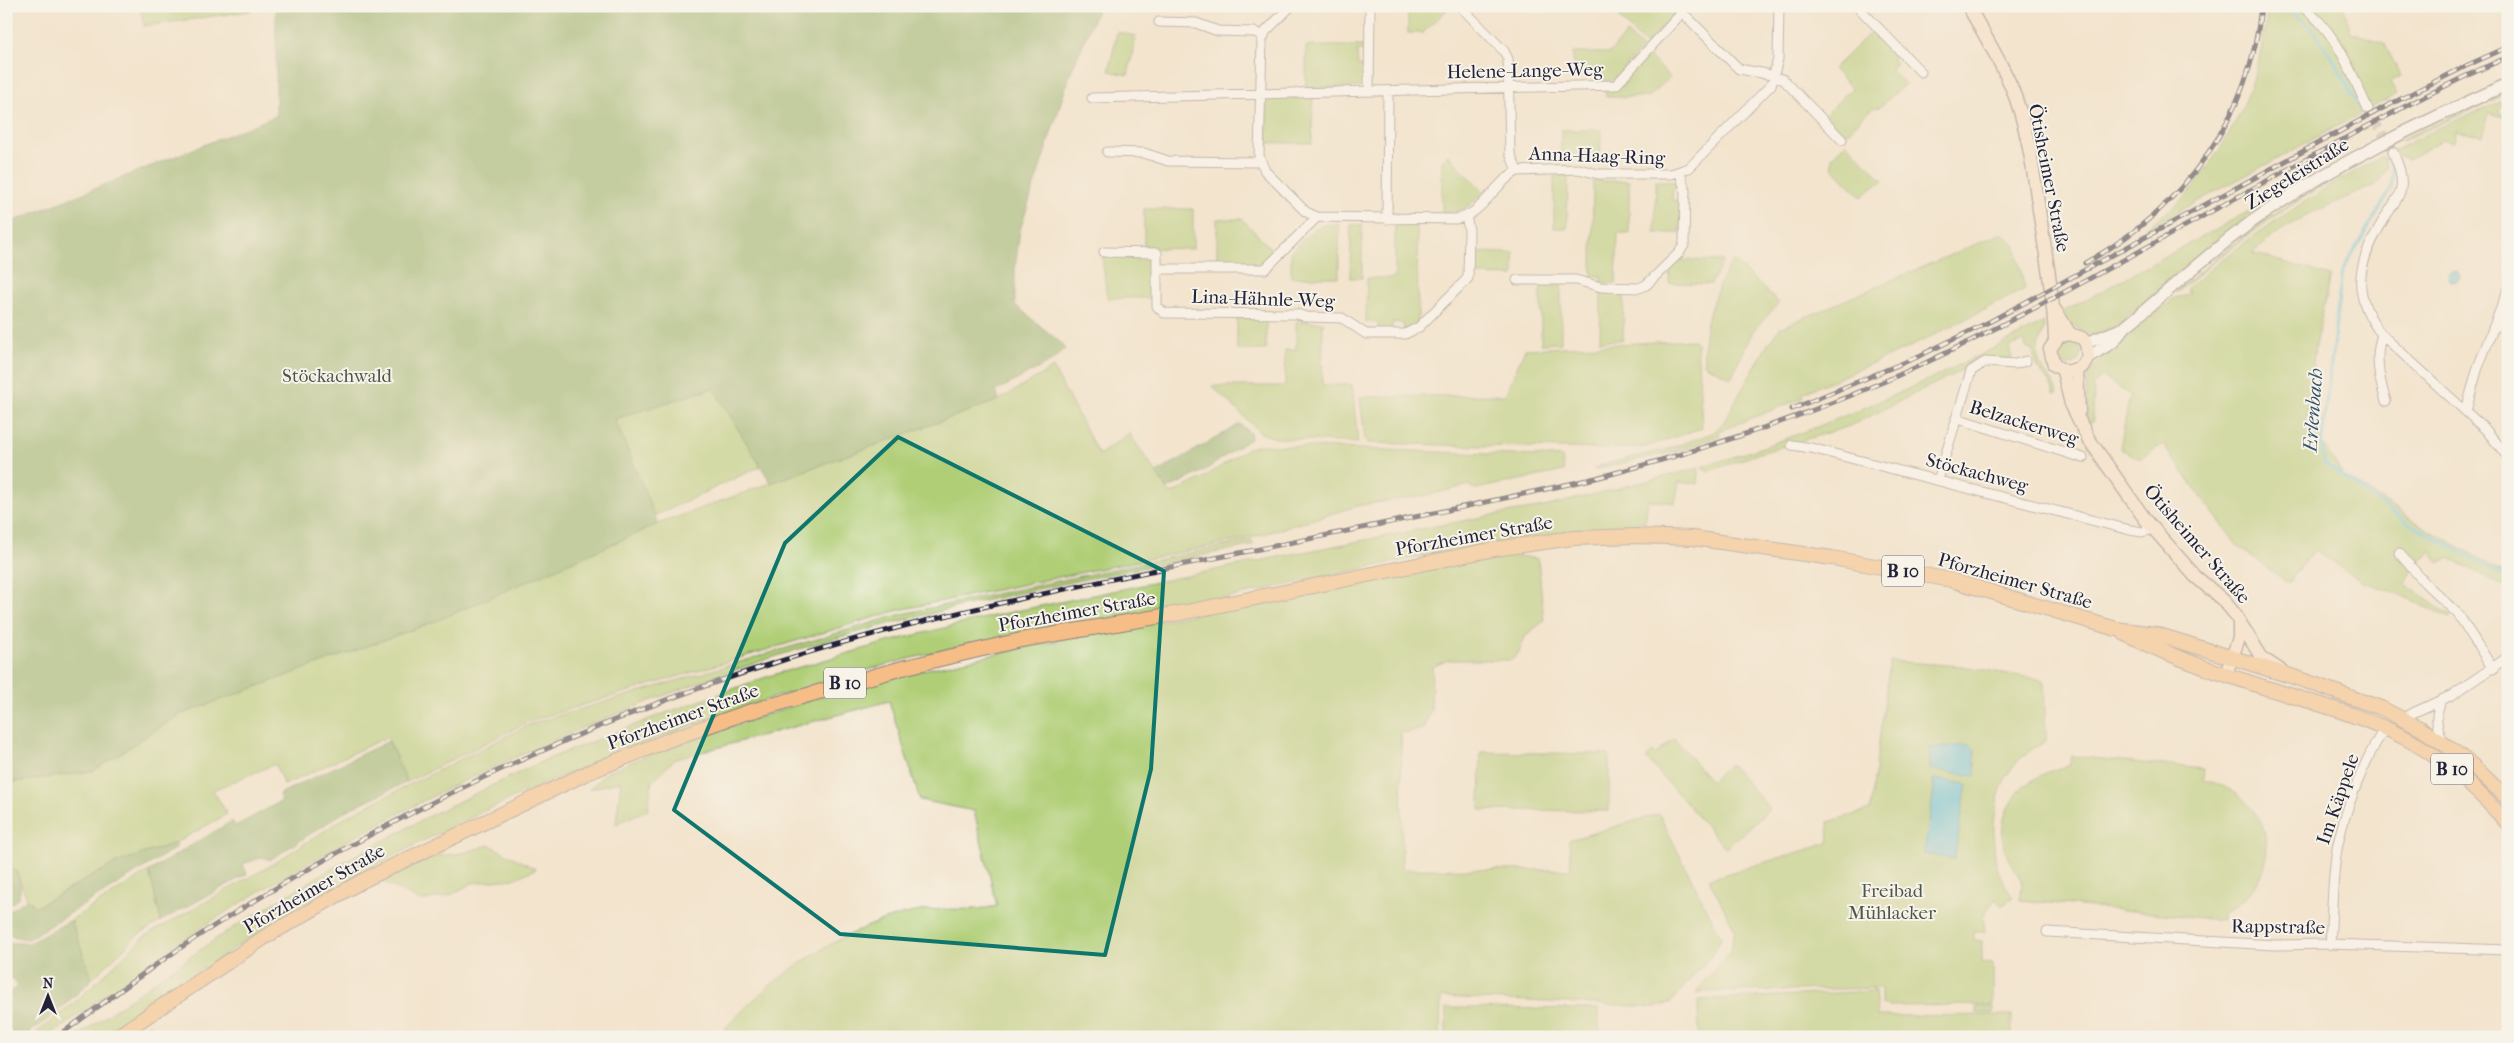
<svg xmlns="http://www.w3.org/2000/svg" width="2514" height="1043" viewBox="0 0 2514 1043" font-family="'IM FELL French Canon',serif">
<rect width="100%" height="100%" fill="#f7f3e8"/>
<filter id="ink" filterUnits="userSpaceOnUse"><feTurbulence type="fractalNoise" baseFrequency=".02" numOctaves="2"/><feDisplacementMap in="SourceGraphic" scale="10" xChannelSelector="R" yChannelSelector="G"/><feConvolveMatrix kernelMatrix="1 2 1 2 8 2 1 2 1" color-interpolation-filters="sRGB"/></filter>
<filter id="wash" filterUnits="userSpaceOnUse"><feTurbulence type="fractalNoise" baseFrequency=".0096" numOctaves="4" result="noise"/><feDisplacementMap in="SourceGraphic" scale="20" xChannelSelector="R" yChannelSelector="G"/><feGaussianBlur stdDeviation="1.12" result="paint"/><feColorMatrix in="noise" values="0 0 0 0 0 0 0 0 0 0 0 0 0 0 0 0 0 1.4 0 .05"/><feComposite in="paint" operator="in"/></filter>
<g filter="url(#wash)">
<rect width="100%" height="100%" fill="#f3e4cd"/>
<path fill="#afce75" stroke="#687858" d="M140 6H250V11L144 26Z
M1192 6H1219V12H1192Z
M1408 6H1451L1423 33H1408Z
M1616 6H1671L1676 12 1646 45 1612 11Z
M2268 6H2343L2351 32 2384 43 2401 76 2390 82 2397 94 2137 234C2154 222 2171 210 2186 196 2195 186 2203 174 2211 162 2246 113 2262 66 2268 6Z
M1874 29 1896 52 1891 57 1896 63 1891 69 1905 84 1880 107 1872 108 1845 135 1825 115 1852 88 1833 69Z
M1117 32 1136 36 1128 75 1109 71Z
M1627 33 1642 49 1613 81H1602V73L1573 74V53H1609Z
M1306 46H1365V51H1357L1358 66H1365V87L1306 88Z
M1649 56 1670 77 1649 97H1606L1605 90H1617Z
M2499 95 2498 98 2402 141 2401 139Z
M1313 97 1312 143H1267V98Z
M2508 99V104L2500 108 2499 112 2508 118 2489 113 2483 136 2455 131 2454 142 2442 139 2409 160 2399 157 2394 151 2438 128Z
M1561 130H1601L1600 158H1561Z
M1846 143 1883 180 1861 197 1832 167V157Z
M1448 155 1484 192C1468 207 1465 212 1442 212V161Z
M2383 156C2389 167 2383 175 2377 184 2334 204 2287 219 2253 253L2331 276 2315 346 2306 420 2344 476 2430 531 2508 574V589L2450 558 2438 563 2431 551 2417 563 2405 584 2451 616 2450 618 2396 593 2361 581 2315 550 2288 583 2237 545 2162 444 2140 459 2120 448 2130 395 2102 376 2094 384 2093 422 2089 423 2087 418 2086 383 2089 373 2102 359 2174 298 2185 296 2191 292 2188 291V288C2248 236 2313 194 2383 156Z
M2365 158 2366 160C2298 198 2237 240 2179 291L2175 292 2259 223Z
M1554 176H1568L1567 228H1554Z
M1593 181H1629V233H1618L1616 283H1601V276H1592Z
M1656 181H1672L1680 187 1673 189 1672 200 1680 201V233H1655Z
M2277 196 2224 235 2116 326 2091 335 2070 324 2063 312Z
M1144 209H1193V249L1144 248Z
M1217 219H1242L1276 254C1261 270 1238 265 1217 265Z
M1324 225H1339V277H1291V251L1313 230Z
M1351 225H1362V278H1350Z
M1395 226H1417L1418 323 1413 328 1404 330 1403 323 1392 322V330H1378V322H1366L1367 278H1395Z
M2002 233 2015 245 2025 289 1910 347 1803 393V398L1719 431 1720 435 1696 445 1664 450 1713 433 1723 423 1768 344 1780 328Z
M1474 252 1514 253V276L1473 275Z
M1102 256 1153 257V298H1107Z
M1678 260 1723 261 1711 284 1669 283 1670 270Z
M1733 260 1779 303 1753 331 1731 378 1704 364C1702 325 1713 293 1733 260Z
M1541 283 1561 284V343L1541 344Z
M1601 291 1624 292 1623 340 1600 341Z
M1237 318H1266V350H1237Z
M1296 322H1323L1322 385H1352L1358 443 1275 438 1261 433 1212 386H1285V350H1296Z
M2044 322C2045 335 2035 345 2038 357 2040 372 2054 379 2057 393L2054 394C2050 376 2033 371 2033 349H2027L2023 341 2009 347 2012 358 1984 359 1850 426 1757 454 1707 472 1702 467C1821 430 1934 381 2044 322Z
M1694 340 1697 343 1702 428 1645 447 1604 449 1368 443 1365 440 1360 397 1505 395 1525 349Z
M2057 353a12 12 0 1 1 24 0a12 12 0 1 1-24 0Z
M1053 368 1099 455 1129 433 1171 494 1205 477 1248 448 1261 445 1562 457 1564 471 1475 489 1469 485 1423 496 1361 505 1250 538 899 610 530 721 407 782 387 737 284 785 275 764 213 790 227 814 175 843 118 862 36 907 27 899 16 871 6 868V772L8 783 93 771 179 715 436 621 658 524 999 400Z
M714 388 761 466 654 516 614 419Z
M1694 448 1594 469 1604 464 1659 451 1665 452Z
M1699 468 1698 484 1679 482 1675 503 1648 500 1645 522H1636L1635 527C1491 535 1349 573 1207 602 1148 614 1089 621 1029 632 987 639 944 650 901 661 680 718 464 808 268 927 212 961 159 1000 104 1037H76L223 934 327 871 435 813 543 761 657 716 772 675 891 641 1002 614 1278 557 1488 516 1544 507Z
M1252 540 1253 545C1089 579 923 608 764 660 569 725 389 809 215 919 158 955 103 997 48 1037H31L74 1003 145 936 268 867 349 815 531 724 902 614Z
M1507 554 1538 559 1544 621 1526 635 1519 652 1512 660H1448L1432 667 1431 709 1423 729 1401 733 1402 869 1571 870 1569 840 1659 814 1721 938 1715 951 1670 1003 1656 1007 1441 997 1440 1037H718C765 980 847 923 920 911 946 907 972 912 997 906L974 811 920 800 889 701 675 759 652 781 648 809 616 824 621 781 589 789 607 772 653 753 816 698 905 674 1065 639Z
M1890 661 1961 666 2044 680 2046 741C2036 747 2026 752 2018 761 1993 786 1990 834 1997 867 2000 878 2007 888 2013 898L2002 906 1995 899 1983 916 1985 932H1974V940L1982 941V963L1993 964V1005L1890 1006 1881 1004V988L1696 992 1731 950 1735 930 1709 879 1829 843 1828 822 1870 810Z
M1674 739 1711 781 1730 764 1770 809 1726 848 1646 758 1653 752 1656 754Z
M1481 752 1609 754V811L1480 810Z
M2072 756 2204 769 2203 780C2275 794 2292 880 2223 912V920L2020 900C2020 895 2023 886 2021 881 2017 870 2008 862 2005 850 1993 805 2028 773 2069 766Z
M489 845 536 869 514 879 472 883 451 895 421 901 383 882 381 878 426 857 463 853Z
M149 871 161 921 138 935 92 979 71 920Z
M1875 991 1877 1016 2012 1015V1037H1699L1698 1000Z
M1976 1007H1993V1013H1976Z
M1446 1008 1599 1009V1037H1446Z"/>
<path fill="#8bb166" stroke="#566a50" d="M276 6H1099L1070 74 1020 230 1015 268V305L1061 343 1065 349 1052 361 996 391 999 400 771 483 713 388 615 419 658 524 436 621 179 715 93 771 8 783 6 772V224L276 116Z
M1240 424 1250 433 1251 438 1204 471 1167 489 1156 473Z
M389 741 407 782 349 809 270 860 263 857 243 864 247 874 161 921 149 871 232 821 235 826 282 801 279 794Z
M175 843 176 848 28 939 12 936 6 929V913L27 899 36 907 118 862Z
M6 868 16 871C22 886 24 900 6 905Z
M71 920 92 979C79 992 33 1037 16 1037L6 1023V995L18 986 6 971V938L12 943H30Z
M149 1024 160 1036 129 1037Z"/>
<path fill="#61c4df" stroke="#42738d" d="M2448.5 276a5.5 5.5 0 1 1 11 0a5.5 5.5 0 1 1-11 0Z
M1969 745 1975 750V776L1930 769 1929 748Z
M1933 779 1967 784 1954 859 1924 854 1934 789Z"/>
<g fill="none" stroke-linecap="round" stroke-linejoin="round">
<path stroke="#61c4df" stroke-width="3" d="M2288 9 2313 29 2335 62 2362 112
M2388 158 2393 173 2391 189 2342 271 2321 446 2323 462 2408 523 2508 577"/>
</g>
</g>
<g filter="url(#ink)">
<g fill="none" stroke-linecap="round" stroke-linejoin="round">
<path stroke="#c9bdb0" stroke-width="9" stroke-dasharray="9 4.5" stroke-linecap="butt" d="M2368 109 2393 152"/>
<g stroke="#8a8384" stroke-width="11">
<path id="minor" d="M1291 6 1266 31 1262 40 1259 156 1265 171 1306 212 1317 217 1456 219C1483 215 1494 183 1517 171L1579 169 1598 174H1671L1689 168 1771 85 1778 59 1779 6
M1460 6 1504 51 1508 59 1510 153 1517 171
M1676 6 1739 69 1767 74 1784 80 1842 140
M1857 6 1921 72
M2301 6C2336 29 2351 73 2368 109
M1159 22 1196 23 1218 31 1254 32 1263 35
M1369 91 1370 6
M1092 98 1616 85 1688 6
M1107 152 1144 153 1168 161 1260 162
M2393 152C2398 164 2403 175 2401 189 2399 199 2389 210 2384 219 2358 263 2349 292 2382 335L2486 430 2508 457
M1317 217 1265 269H1157V306L1164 313 1297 314 1306 317 1342 318 1366 334H1405L1419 327 1468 278 1469 230 1466 216
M1387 219 1388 91
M1104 252 1157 253V269
M1517 280H1576L1601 287 1639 288 1646 285 1679 253 1684 245 1685 190 1680 173
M2495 324 2508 331
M2382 335C2374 356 2379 380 2386 401
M2466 411 2477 370 2508 290
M1956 418 2083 458
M1792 445 1811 448 2130 530 2142 532 2154 529
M1938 480 1971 371 1985 362 2015 364 2026 361
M2399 553 2426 584 2458 614 2493 669
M2442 700C2434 714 2436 729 2444 742
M2402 718 2452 695 2508 657
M2047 932 2274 945 2330 944 2508 950
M2330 944C2332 915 2332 885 2336 856 2341 819 2364 759 2385 728"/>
</g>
<g stroke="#8a8384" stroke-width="14">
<path id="tertiary" d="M2086 343 2121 329
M2088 357 2113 342 2125 327C2169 291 2210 251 2257 218 2335 163 2421 123 2508 84"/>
</g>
<g stroke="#8a8384" stroke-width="15">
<path id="secondary" d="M1968 6C1983 32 1999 58 2011 86 2029 129 2034 178 2041 223 2047 262 2054 301 2055 340
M2055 310 2070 334 2082 338 2086 343 2088 357 2082 367 2067 372 2054 365 2050 349 2059 336 2070 334
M2063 371 2071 404 2088 438 2145 519 2195 576 2224 601 2234 613 2262 658 2280 670
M2077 371 2079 411
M2226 674 2239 638V622"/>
</g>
<g stroke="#8a8384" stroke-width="16">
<path id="primary" d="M2125 634C2177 660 2234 678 2289 695 2329 707 2370 719 2407 739 2446 760 2479 791 2508 824
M116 1037 265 937 362 881 587 773 671 739 745 713 906 667 1021 640 1186 612 1495 549 1573 538 1637 536 1693 538 1832 558 1951 580 2116 629 2156 634 2294 677 2381 708 2420 728 2447 746 2472 765 2508 799"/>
</g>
<use href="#minor" stroke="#fff" stroke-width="9"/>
<use href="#tertiary" stroke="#fff" stroke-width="11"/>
<use href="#secondary" stroke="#fbe5cf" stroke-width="12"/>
<use href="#primary" stroke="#f6be86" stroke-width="14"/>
<g stroke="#22223b" stroke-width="5">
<path id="rail" d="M2085 263C2182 210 2251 118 2261 6
M1792 409 1915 358 1991 321 2383 108 2468 65 2508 47
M57 1037C110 998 164 957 220 922 392 815 575 726 768 665 895 624 1026 597 1156 570 1303 540 1450 511 1596 478 1707 449 1816 414 1921 365 2056 301 2186 224 2318 153 2381 119 2443 85 2508 57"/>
</g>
<use href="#rail" stroke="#f7f3e8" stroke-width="3" stroke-dasharray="9" stroke-linecap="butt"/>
</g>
</g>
<path d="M0 0H2514V1043H0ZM898 437 1164 571 1151 769 1105 955 840 934 674 810 785 543Z" fill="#f3e4cd" fill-opacity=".55" fill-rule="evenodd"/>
<path fill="none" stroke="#0f766e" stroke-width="4" stroke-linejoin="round" d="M898 437 1164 571 1151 769 1105 955 840 934 674 810 785 543Z"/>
<g text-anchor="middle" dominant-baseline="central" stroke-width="4" stroke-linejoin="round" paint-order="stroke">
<g fill="#f7f3e8" stroke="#62616f" stroke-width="1">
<rect x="1882" y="555.5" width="42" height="31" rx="4"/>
<rect x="824" y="667.5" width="42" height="31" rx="4"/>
<rect x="2431" y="753.5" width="42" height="31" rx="4"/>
</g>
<g font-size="18" font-weight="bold" fill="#22223b">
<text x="1903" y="571">B 10</text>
<text x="845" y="683">B 10</text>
<text x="2452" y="769">B 10</text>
</g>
<g font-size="19" fill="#22223b" stroke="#f7f3e8">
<text transform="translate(1525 71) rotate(-1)">Helene-Lange-Weg</text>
<text transform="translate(1597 156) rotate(2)">Anna-Haag-Ring</text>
<text transform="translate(2297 174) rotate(-32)">Ziegeleistraße</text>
<text transform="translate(2049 178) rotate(79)">Ötisheimer Straße</text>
<text transform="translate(1263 299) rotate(2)">Lina-Hähnle-Weg</text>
<text transform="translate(2024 423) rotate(17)">Belzackerweg</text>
<text transform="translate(1977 473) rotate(15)">Stöckachweg</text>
<text transform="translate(1474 536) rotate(-10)">Pforzheimer Straße</text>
<text transform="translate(2197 544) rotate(49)">Ötisheimer Straße</text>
<text transform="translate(2015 581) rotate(16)">Pforzheimer Straße</text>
<text transform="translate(1077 612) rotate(-10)">Pforzheimer Straße</text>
<text transform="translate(683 717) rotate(-20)">Pforzheimer Straße</text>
<text transform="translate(2338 799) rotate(-71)">Im Käppele</text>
<text transform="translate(314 889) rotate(-30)">Pforzheimer Straße</text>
<text transform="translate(2278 927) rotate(1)">Rappstraße</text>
</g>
<g font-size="19" fill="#4c564c" stroke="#f7f3e8">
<text x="337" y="376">Stöckachwald</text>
<text x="1892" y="891">Freibad<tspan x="1892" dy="22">Mühlacker</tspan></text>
</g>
<g font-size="20" font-style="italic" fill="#35536c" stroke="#f7f3e8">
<text transform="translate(2313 410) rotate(-86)">Erlenbach</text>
</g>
</g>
<rect width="2514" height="1043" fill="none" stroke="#f7f3e8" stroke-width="25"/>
<g transform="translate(48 996)" stroke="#f7f3e8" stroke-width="4" paint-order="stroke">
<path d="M0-4L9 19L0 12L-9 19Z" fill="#22223b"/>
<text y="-8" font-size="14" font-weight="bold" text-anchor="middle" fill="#22223b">N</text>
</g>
</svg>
